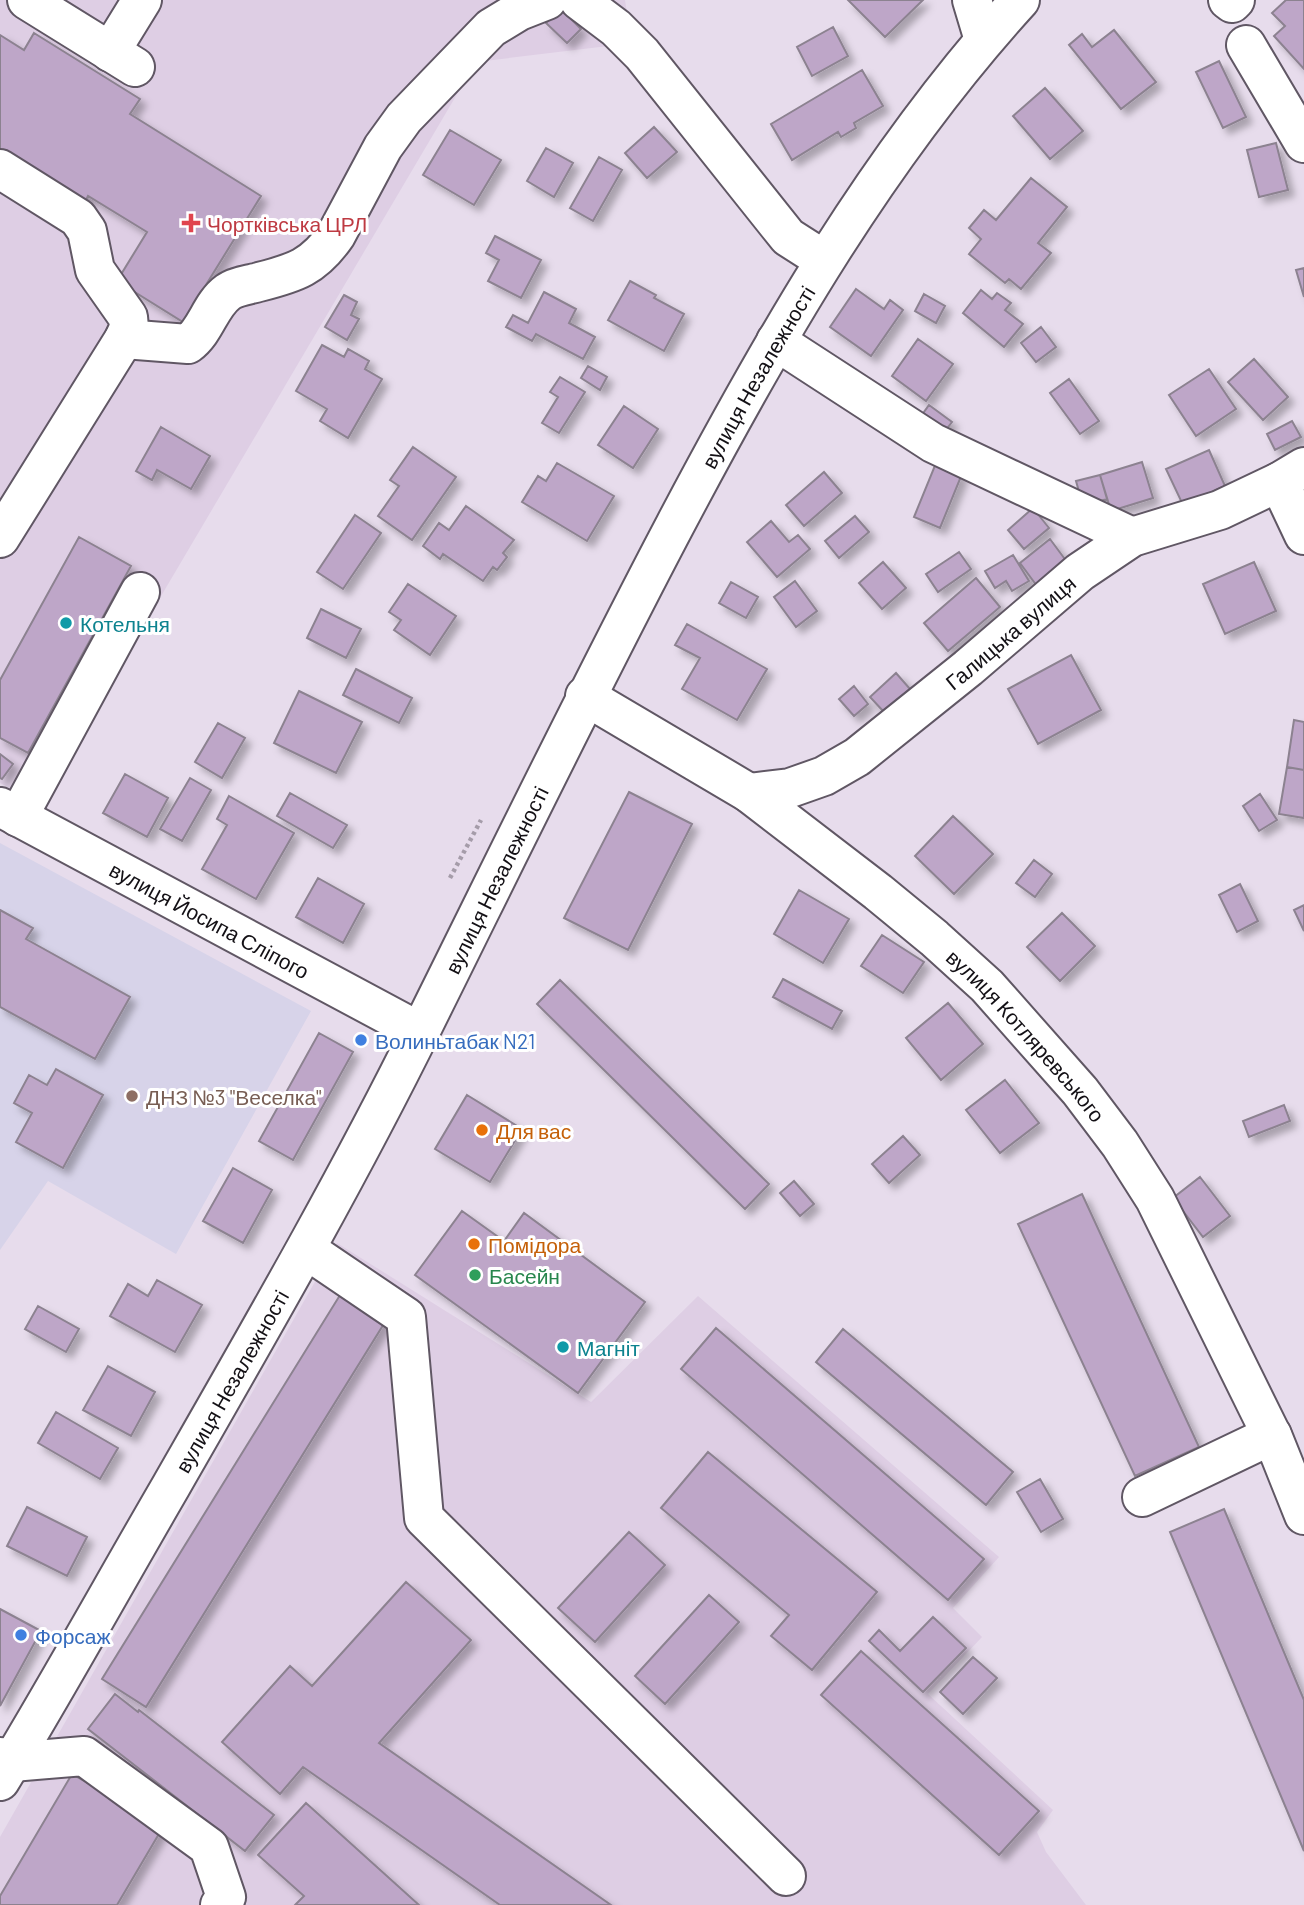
<svg xmlns="http://www.w3.org/2000/svg" width="1304" height="1905" viewBox="0 0 1304 1905" font-family="Barlow,sans-serif">
<defs>
<filter id="shadow"><feDropShadow dx="6" dy="6" stdDeviation="3.5" flood-color="#0004"/></filter>
</defs>
<rect width="100%" height="100%" fill="#e7dcec"/>
<path fill="#decee4" d="M0 0H625L629 26 608 46 476 62 39 803 0 783Z
M337 1243 591 1402 698 1296 999 1557 953 1608 982 1637 928 1694 1053 1810 1037 1832 1046 1852 1086 1905H0V1837Z"/>
<path fill="#d7d3e9" d="M0 843 311 1011 176 1254 48 1181 0 1250Z"/>
<path fill="#bea6c8" stroke="#8c8290" stroke-width="2" filter="url(#shadow)" d="M848 0H923L885 37Z
M1286 0H1304V69L1274 36 1285 26 1272 13Z
M560 8 581 29 567 43 546 23Z
M833 27 848 56 812 76 797 47Z
M1114 30 1156 82 1121 109 1069 45 1082 34 1092 47Z
M34 33 140 99 130 114 261 196 183 322 117 281 147 232 88 196 85 202 0 150V35L24 50Z
M1219 61 1246 117 1223 128 1196 72Z
M862 70 883 106 854 123 856 128 841 137 838 132 792 160 771 124Z
M1045 88 1083 131 1050 159 1013 116Z
M654 127 677 152 647 178 625 153Z
M450 130 501 160 474 205 423 175Z
M1276 143 1288 190 1259 197 1247 150Z
M546 148 573 163 554 197 527 181Z
M599 157 622 170 593 221 570 208Z
M1031 178 1067 207 1038 243 1051 253 1021 289 1009 279 1005 283 969 254 981 239 969 228 984 210 996 220Z
M495 236 541 260 521 298 488 281 499 260 486 253Z
M1304 268V297L1296 270Z
M630 281 656 295 654 298 684 314 664 351 608 320Z
M856 289 884 309 890 300 903 310 871 356 830 327Z
M981 290 992 299 997 293 1011 303 1005 310 1023 324 1004 347 963 313Z
M544 292 576 309 569 323 595 337 583 359 536 334 532 341 506 327 513 315 528 323Z
M924 294 945 306 936 323 915 311Z
M344 295 357 302 351 315 359 319 347 340 325 327Z
M1041 327 1056 347 1036 362 1021 343Z
M918 339 953 364 926 401 892 376Z
M322 345 344 357 348 349 369 361 365 369 382 379 348 438 320 421 327 409 296 391Z
M1254 359 1288 397 1263 420 1228 382Z
M588 366 607 377 600 390 581 378Z
M1209 369 1236 409 1196 436 1169 395Z
M560 377 585 392 559 433 542 423 558 397 550 392Z
M1069 379 1099 421 1080 434 1050 393Z
M929 405 952 422 942 435 919 419Z
M624 406 658 429 633 468 598 445Z
M1292 421 1301 437 1275 450 1267 434Z
M161 427 210 456 191 489 157 470 152 480 136 471Z
M413 447 456 477 412 540 378 516 399 486 390 480Z
M1209 450 1225 486 1183 505 1166 469Z
M1142 462 1153 498 1111 511 1100 475Z
M557 463 614 496 587 541 522 502 538 476 546 481Z
M936 463 962 474 940 528 914 517Z
M824 472 842 493 804 526 786 505Z
M1100 475 1107 499 1083 506 1076 481Z
M466 506 514 540 503 553 507 557 497 570 493 567 483 581 443 554 440 559 423 546 439 523 449 530Z
M1033 508 1049 528 1024 549 1008 530Z
M355 515 381 533 343 589 317 572Z
M855 516 869 532 839 558 825 541Z
M771 521 789 542 798 535 810 549 777 577 747 542Z
M79 537 131 566 28 753 0 738V680Z
M1050 539 1067 562 1037 586 1020 563Z
M959 552 971 569 938 592 926 574Z
M1013 555 1029 581 1012 591 1006 581 995 588 985 571Z
M883 562 906 588 882 609 859 583Z
M1254 562 1276 611 1225 634 1203 584Z
M976 578 1000 607 948 651 924 623Z
M795 581 817 611 796 627 774 597Z
M731 582 758 597 746 618 719 603Z
M408 584 456 616 430 655 394 630 401 620 389 612Z
M321 609 361 629 346 658 307 638Z
M687 624 767 669 737 720 682 689 700 658 675 645Z
M1071 655 1101 710 1038 744 1008 689Z
M356 669 412 698 399 723 343 695Z
M896 673 910 689 884 712 870 697Z
M854 686 868 704 854 716 839 699Z
M299 691 362 722 336 773 274 743Z
M1294 720 1304 722V770L1287 767Z
M218 723 245 738 222 778 195 762Z
M0 754 13 764 2 779 0 778Z
M1287 767 1304 770V818L1279 814Z
M125 774 168 798 147 837 103 813Z
M190 778 211 790 182 841 160 829Z
M629 792 692 824 628 950 564 918Z
M290 793 347 825 333 848 277 816Z
M1260 794 1277 820 1259 831 1243 806Z
M229 796 294 833 256 899 202 869 227 825 217 819Z
M953 816 993 854 954 894 915 856Z
M1034 860 1052 874 1035 897 1016 883Z
M318 878 364 904 343 943 296 917Z
M1240 884 1258 921 1237 932 1219 895Z
M799 890 849 919 823 963 774 934Z
M1304 905V931L1294 910Z
M0 910 33 928 26 939 130 997 95 1059 0 1007Z
M1062 913 1095 946 1060 981 1027 947Z
M882 935 924 962 903 993 861 966Z
M783 979 842 1011 832 1029 773 997Z
M560 980 769 1184 745 1209 537 1004Z
M948 1003 983 1044 941 1080 906 1038Z
M319 1033 353 1052 293 1160 259 1141Z
M56 1069 103 1095 63 1168 16 1142 32 1113 14 1103 29 1075 47 1085Z
M1005 1080 1039 1123 1000 1153 966 1110Z
M467 1095 522 1129 490 1182 435 1149Z
M1284 1105 1290 1121 1249 1137 1243 1121Z
M903 1136 920 1155 889 1183 872 1164Z
M233 1168 272 1190 243 1243 203 1221Z
M1200 1177 1230 1216 1203 1237 1173 1198Z
M794 1181 814 1204 800 1216 780 1193Z
M1082 1194 1199 1447 1135 1476 1018 1224Z
M462 1211 504 1241 524 1213 645 1302 578 1393 415 1275Z
M157 1280 202 1305 175 1352 110 1316 128 1284 148 1296Z
M345 1287 390 1314 146 1707 102 1679Z
M38 1306 79 1329 66 1352 25 1329Z
M716 1328 984 1559 948 1600 681 1369Z
M843 1329 1013 1472 986 1505 816 1362Z
M108 1366 155 1392 131 1436 83 1410Z
M56 1412 118 1448 100 1479 38 1443Z
M708 1452 877 1592 812 1670 771 1636 789 1615 661 1508Z
M1040 1479 1063 1519 1041 1532 1017 1492Z
M27 1507 87 1537 67 1576 7 1546Z
M1224 1509 1304 1700V1851L1170 1532Z
M629 1532 665 1565 595 1642 558 1608Z
M406 1582 471 1640 379 1743 611 1905H500L303 1767 280 1794 222 1742 290 1666 312 1686Z
M709 1595 739 1622 665 1704 635 1676Z
M0 1609 41 1631 0 1706Z
M933 1617 966 1648 923 1692 869 1641 879 1630 900 1651Z
M861 1651 1039 1811 999 1855 821 1695Z
M973 1657 997 1678 963 1714 940 1692Z
M115 1694 138 1712 139 1710 274 1815 245 1851 88 1729Z
M72 1774 163 1827 117 1905H0V1896Z
M306 1803 419 1905H295L304 1896 258 1855Z"/>
<g fill="none" stroke-linecap="round" stroke-linejoin="round">
<g stroke="#605764" stroke-width="42">
<g id="minor">
<path d="M27 0 135 67"/>
<path d="M579 0 616 28 642 54 788 237 824 260"/>
<path d="M972 0 984 40"/>
<path d="M1228 0 1232 3 1235 0"/>
<path d="M1246 45 1304 143"/>
<path d="M110 52 142 0"/>
<path d="M0 169 78 218 87 231 95 270 128 317 129 328 124 339 0 538"/>
<path d="M124 339 188 344C206 331 210 305 228 292 236 286 249 285 259 282 295 273 314 267 336 235L383 147 404 118 491 28 519 11 547 0"/>
<path d="M776 341 933 443 1132 537"/>
<path d="M1279 482 1304 535"/>
<path id="s1" d="M585 696 749 793 878 892 934 938 987 986 1080 1091 1120 1144 1155 1199 1274 1440 1304 1515"/>
<path id="s2" d="M749 793 790 788 824 776 857 757 968 668 1080 572 1132 537 1220 510 1279 482 1304 467"/>
<path id="s3" d="M0 807 420 1032"/>
<path d="M18 817 140 592"/>
<path d="M307 1250 406 1317 424 1518 786 1876"/>
<path d="M1142 1497 1272 1435"/>
<path d="M0 1757 12 1762 84 1756 209 1847 226 1897 220 1905"/>
</g>
</g>
<g stroke="#605764" stroke-width="42">
<g id="major">
<path id="s4" d="M0 1781C59 1684 114 1584 171 1486 258 1334 346 1182 424 1024 507 857 588 690 675 525 773 339 878 156 1020 0"/>
</g>
</g>
<path stroke="#a59ca9" stroke-width="4.5" stroke-dasharray="3.5 3.5" stroke-linecap="butt" d="M450 878 481 820"/>
<use href="#minor" stroke="#fff" stroke-width="38"/>
<use href="#major" stroke="#fff" stroke-width="38"/>
</g>
<path fill="#e0444e" stroke="#fff" stroke-width="2.5" d="M187.5 212.5h7v7h7v7h-7v7h-7v-7h-7v-7h7z"/>
<g fill="#0f9aa8" stroke="#fff" stroke-width="2.5">
<circle cx="66" cy="623" r="7"/>
<circle cx="563" cy="1347" r="7"/>
</g>
<g fill="#3f7fe0" stroke="#fff" stroke-width="2.5">
<circle cx="361" cy="1040" r="7"/>
<circle cx="21" cy="1635" r="7"/>
</g>
<circle fill="#8d6e63" stroke="#fff" stroke-width="2.5" cx="132" cy="1096" r="7"/>
<g fill="#e8710a" stroke="#fff" stroke-width="2.5">
<circle cx="482" cy="1130" r="7"/>
<circle cx="474" cy="1244" r="7"/>
</g>
<circle fill="#2e9e5b" stroke="#fff" stroke-width="2.5" cx="475" cy="1275" r="7"/>
<g text-anchor="middle" dominant-baseline="central" stroke-width="6" stroke-linejoin="round" paint-order="stroke">
<g font-size="21" fill="#be3a42" stroke="#fff" text-anchor="start">
<text x="207" y="223">Чортківська ЦРЛ</text>
</g>
<g font-size="21" fill="#131015" stroke="#fff">
<text stroke="none"><textPath href="#s4" startOffset="1596">вулиця Незалежності</textPath></text>
<text stroke="none"><textPath href="#s2" startOffset="313">Галицька вулиця</textPath></text>
<text stroke="none"><textPath href="#s4" startOffset="1029">вулиця Незалежності</textPath></text>
<text stroke="none"><textPath href="#s3" startOffset="238">вулиця Йосипа Сліпого</textPath></text>
<text stroke="none"><textPath href="#s1" startOffset="560">вулиця Котляревського</textPath></text>
<text stroke="none"><textPath href="#s4" startOffset="462">вулиця Незалежності</textPath></text>
</g>
<g font-size="21" fill="#0d838f" stroke="#fff" text-anchor="start">
<text x="80" y="623">Котельня</text>
<text x="577" y="1347">Магніт</text>
</g>
<g font-size="21" fill="#366cbe" stroke="#fff" text-anchor="start">
<text x="375" y="1040">Волиньтабак N21</text>
<text x="35" y="1635">Форсаж</text>
</g>
<g font-size="21" fill="#785e54" stroke="#fff" text-anchor="start">
<text x="146" y="1096">ДНЗ №3 "Веселка"</text>
</g>
<g font-size="21" fill="#c56008" stroke="#fff" text-anchor="start">
<text x="496" y="1130">Для вас</text>
<text x="488" y="1244">Помідора</text>
</g>
<g font-size="21" fill="#27864d" stroke="#fff" text-anchor="start">
<text x="489" y="1275">Басейн</text>
</g>
</g>
</svg>
